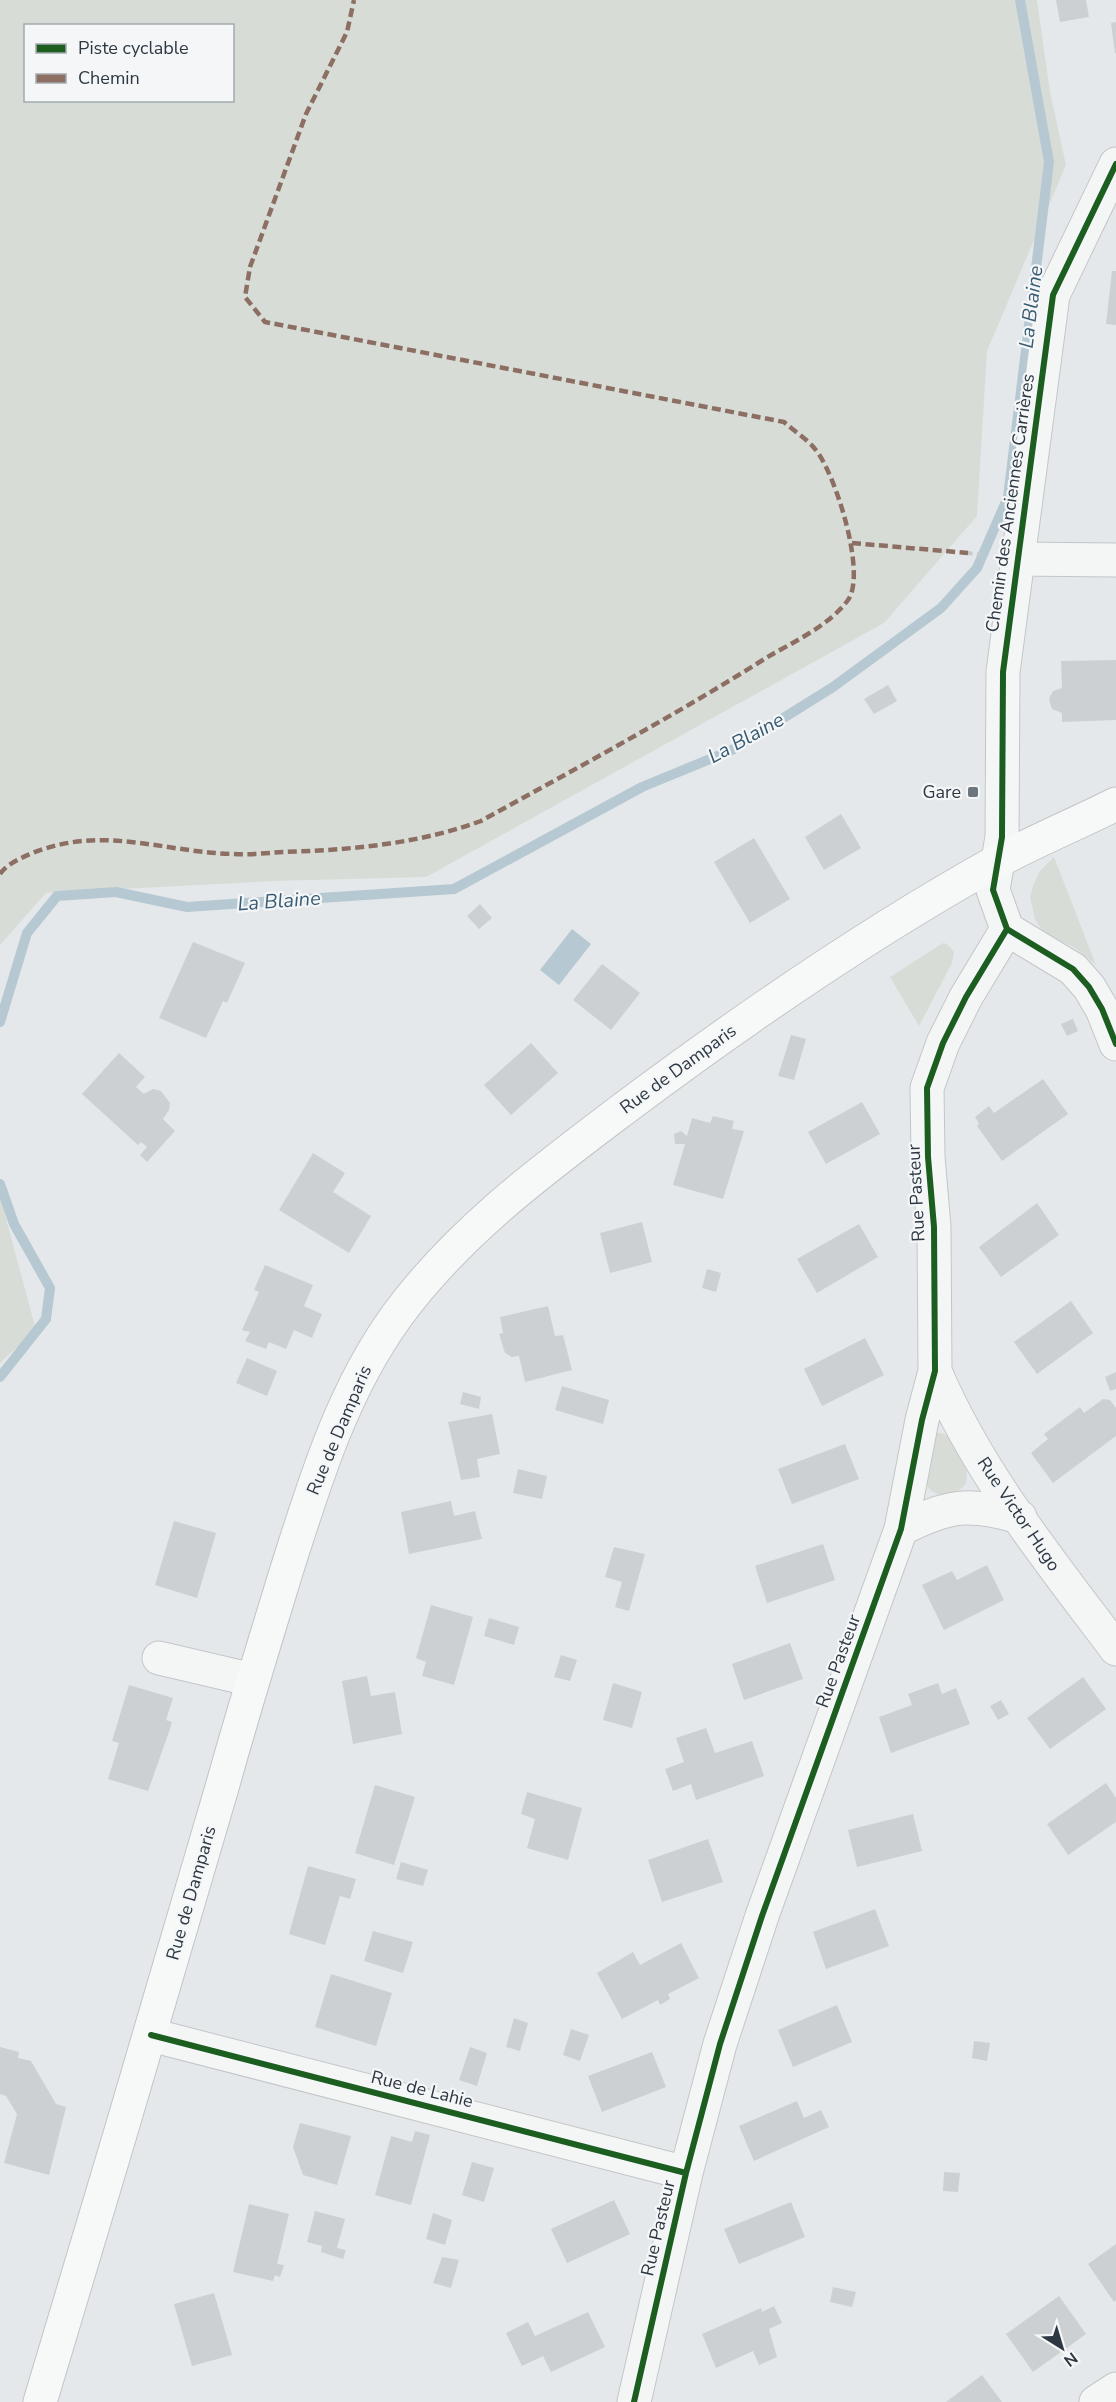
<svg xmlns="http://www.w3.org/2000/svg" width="1116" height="2402" viewBox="0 0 1116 2402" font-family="'Nunito Sans',sans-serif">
<rect width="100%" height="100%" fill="#e5e8ea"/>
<path fill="#d7ddd6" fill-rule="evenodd" d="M0 0H1037L1050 92 1066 165 987 351 977 516 884 623 426 877 273 881 46 893 0 945ZM26 26H232V100H26Z
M1054 857 1096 965 1075 948 1043 932 1035 919 1030 897 1033 886 1040 871Z
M943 943 947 944 954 952 952 963 919 1026 890 977Z
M0 1196 36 1330 0 1363Z
M936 1432 947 1435 967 1469 966 1483C954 1500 934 1499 924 1482Z"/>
<path fill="#b6c8d2" d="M572 929 591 944 559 985 540 970Z"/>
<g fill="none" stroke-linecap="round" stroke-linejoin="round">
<path stroke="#b6c8d2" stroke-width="10" d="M0 1022 27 933 57 896 116 892 187 907 454 889 642 787 732 750 833 687 941 608 977 568 1008 497 1049 162 1020 0
M0 1184 14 1224 50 1288 46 1319 0 1377"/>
</g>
<path fill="#cdd0d2" d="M1056 0H1086L1089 17 1060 22Z
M1116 22V53H1115L1111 23Z
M1112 271H1116V325L1106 324Z
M1116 660V720L1062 722V713L1052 709 1049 699 1053 691 1062 688 1061 661Z
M888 685 897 701 874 714 864 699Z
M841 814 861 848 824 870 805 837Z
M754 838 790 899 750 923 714 862Z
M480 904 492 918 479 929 467 916Z
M193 942 245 963 227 1003 223 1001 206 1038 159 1018Z
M602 964 640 993 611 1030 573 1000Z
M1073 1019 1078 1031 1067 1036 1061 1024Z
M791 1035 806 1039 794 1080 778 1076Z
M531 1043 558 1073 511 1115 484 1085Z
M119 1053 145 1077 136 1087 144 1094 153 1089 161 1091 170 1103 169 1110 163 1119 175 1131 147 1162 140 1155 147 1147 141 1142 138 1145 82 1094Z
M1043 1079 1068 1114 1002 1161 977 1126 979 1124 975 1117 989 1106 994 1113Z
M862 1102 880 1134 826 1164 808 1132Z
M713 1116 734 1121 732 1129 744 1131 723 1199 673 1185 685 1144H675L674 1134 681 1131 687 1136 692 1118 710 1123Z
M313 1153 345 1173 333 1192 371 1216 349 1253 279 1210Z
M1037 1203 1059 1235 1001 1277 979 1247Z
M642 1222 652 1262 610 1273 600 1233Z
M859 1224 878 1257 817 1293 797 1259Z
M265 1265 313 1285 304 1306 322 1314 312 1338 294 1330 286 1349 269 1342 266 1349 245 1341 250 1332 242 1330 259 1292 254 1290Z
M707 1269 721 1273 716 1292 702 1288Z
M1071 1301 1093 1333 1037 1374 1014 1342Z
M548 1306 555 1336 563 1335 572 1370 525 1382 519 1356 512 1357 505 1353 499 1334 503 1333 500 1317Z
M865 1338 884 1375 822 1406 804 1369Z
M247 1358 277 1371 267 1396 236 1383Z
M1116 1372V1389L1110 1391 1105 1377Z
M562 1386 609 1400 603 1424 555 1410Z
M463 1392 481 1397 479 1409 460 1404Z
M1103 1399 1110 1400 1116 1408V1436L1053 1483 1031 1453 1048 1439 1044 1434 1080 1407 1084 1413Z
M492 1414 500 1454 477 1459 480 1477 461 1480 448 1422Z
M845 1444 859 1479 792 1504 778 1469Z
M518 1469 547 1476 542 1499 513 1493Z
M451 1501 454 1516 475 1511 482 1539 409 1554 401 1512Z
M174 1521 216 1533 197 1598 155 1585Z
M823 1544 835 1580 767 1603 755 1566Z
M614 1547 645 1554 629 1611 615 1607 622 1582 605 1577Z
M987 1565 1004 1600 944 1630 922 1585 952 1571 957 1580Z
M431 1605 473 1617 454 1685 422 1676 426 1662 416 1658Z
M489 1618 519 1627 514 1645 484 1636Z
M790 1643 803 1679 744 1700 732 1664Z
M561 1655 577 1660 570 1681 554 1677Z
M367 1676 371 1696 395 1692 402 1734 353 1744 342 1681Z
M1083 1677 1106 1709 1050 1749 1027 1718Z
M613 1683 642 1692 632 1728 603 1720Z
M938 1683 942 1694 956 1688 970 1724 891 1753 879 1717 912 1705 908 1694Z
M129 1685 173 1698 166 1720 172 1722 170 1729 148 1791 108 1779 119 1743 112 1741Z
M1001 1700 1009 1714 998 1720 990 1706Z
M706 1728 715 1753 752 1741 764 1776 696 1800 691 1784 673 1791 665 1769 684 1762 676 1738Z
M1106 1783 1116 1798V1822L1068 1855 1047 1824Z
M375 1785 415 1797 394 1865 355 1853Z
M527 1792 582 1808 568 1860 527 1848 535 1819 521 1814Z
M913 1814 922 1851 857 1867 848 1830Z
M708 1839 723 1882 662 1902 648 1860Z
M401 1862 428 1870 423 1886 396 1879Z
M308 1866 356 1879 350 1899 340 1896 325 1945 289 1934Z
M875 1909 889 1946 826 1969 813 1932Z
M373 1931 413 1942 403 1973 364 1961Z
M681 1943 699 1978 668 1994 670 1999 660 2005 658 2000 622 2019 597 1973 633 1952 640 1965Z
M331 1974 392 1993 376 2046 315 2027Z
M837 2005 852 2042 793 2067 778 2030Z
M514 2018 528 2023 520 2051 506 2047Z
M571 2029 589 2035 580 2061 563 2055Z
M974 2041 990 2043 987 2061 972 2058Z
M0 2047 19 2052 18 2058 31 2061 56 2104 66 2107 49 2175 4 2163 17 2114 6 2096 0 2094Z
M470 2047 487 2053 477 2086 459 2080Z
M652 2052 666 2087 602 2112 588 2076Z
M797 2101 804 2118 821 2110 829 2127 754 2161 739 2126Z
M300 2123 351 2136 337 2185 303 2175 293 2147Z
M415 2131 430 2135 411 2205 375 2195 391 2136 412 2142Z
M472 2162 494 2168 484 2202 462 2195Z
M944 2172 960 2173 958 2192 943 2191Z
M614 2200 630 2234 567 2263 551 2229Z
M791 2202 805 2237 739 2264 724 2229Z
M249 2204 289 2214 277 2264 284 2265 280 2277 275 2275 273 2281 233 2272Z
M315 2211 345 2219 337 2248 346 2250 343 2259 321 2252 322 2246 307 2242Z
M433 2213 452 2220 445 2245 426 2239Z
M1116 2244V2300L1114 2302 1088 2264Z
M442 2257 459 2260 451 2288 433 2283Z
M833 2287 856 2292 852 2307 830 2302Z
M214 2293 232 2355 192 2366 174 2304Z
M1059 2296 1086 2334 1033 2372 1006 2334Z
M774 2306 782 2323 769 2329 777 2357 759 2365 753 2351 716 2368 702 2334 761 2308 762 2312Z
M588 2312 605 2347 551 2372 543 2356 522 2366 506 2333 528 2322 535 2336Z
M982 2375 1002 2402H946Z"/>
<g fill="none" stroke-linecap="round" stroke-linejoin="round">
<g stroke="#c3c6c8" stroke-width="35">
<path id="minor" d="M1116 164 1053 295 1003 672 1002 837 993 890 1007 929 1073 969 1089 987 1102 1009 1116 1044
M1016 559 1116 560
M935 1371C978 1473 1050 1561 1116 1649
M901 1529C949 1505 968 1502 1020 1517
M159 1658 253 1680
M151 2035 686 2173
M634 2402 686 2173 720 2044 762 1916 901 1529 922 1420 935 1371 934 1227 928 1157 927 1088 943 1043 966 997 1007 929
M1096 2402 1116 2389"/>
</g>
<g stroke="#c2c5c7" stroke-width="35">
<path id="major" d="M40 2402C102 2196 163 1991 223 1784 243 1712 265 1641 287 1569 315 1481 342 1392 396 1317 456 1234 541 1171 622 1110 742 1020 865 935 996 862 1035 841 1076 824 1116 804"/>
</g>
<path stroke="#c6c8c9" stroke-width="4" stroke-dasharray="4.5 4.5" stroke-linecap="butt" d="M968 553 982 555"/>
<use href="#minor" stroke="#f4f6f6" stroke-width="33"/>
<use href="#major" stroke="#f7f8f8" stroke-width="33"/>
<path stroke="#8d6e63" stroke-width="4.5" stroke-dasharray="9 4.5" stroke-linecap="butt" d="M852 543 968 553
M0 874C7 864 19 859 30 854 102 824 161 852 233 854 250 855 267 853 283 852 350 850 418 844 481 821 577 768 674 716 766 658 793 642 829 626 848 600 867 574 835 472 815 449 807 439 794 431 784 422L265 322 245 297 250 267 306 114 347 32 354 0"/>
<g stroke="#f4f6f8" stroke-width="10">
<path id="cycleway" d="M1116 164 1053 295 1003 672 1002 837 993 890 1007 929 1073 969 1089 987 1102 1009 1116 1044
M151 2035 686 2173
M634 2402 686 2173 720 2044 762 1916 901 1529 922 1420 935 1371 934 1227 928 1157 927 1088 943 1043 966 997 1007 929"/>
</g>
<use href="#cycleway" stroke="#1b5e20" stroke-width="6"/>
</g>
<rect fill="#6d767d" stroke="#f4f6f8" stroke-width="2" x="967" y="786" width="12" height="12" rx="3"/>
<g text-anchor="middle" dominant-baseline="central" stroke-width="4.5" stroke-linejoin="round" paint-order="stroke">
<g font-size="18" fill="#2d3842" stroke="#f4f6f8">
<text transform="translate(1010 503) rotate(-82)">Chemin des Anciennes Carrières</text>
<text transform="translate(678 1069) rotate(-36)">Rue de Damparis</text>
<text transform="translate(916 1193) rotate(-93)">Rue Pasteur</text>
<text transform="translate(339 1430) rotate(-67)">Rue de Damparis</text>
<text transform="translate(1019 1514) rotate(56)">Rue Victor Hugo</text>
<text transform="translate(838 1661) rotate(-70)">Rue Pasteur</text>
<text transform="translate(191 1893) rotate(-74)">Rue de Damparis</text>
<text transform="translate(422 2089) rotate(14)">Rue de Lahie</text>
<text transform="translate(658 2228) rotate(-77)">Rue Pasteur</text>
</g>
<g font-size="18" fill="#2d3842" stroke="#f4f6f8" text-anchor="end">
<text x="961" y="792">Gare</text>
</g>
<g font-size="20" font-style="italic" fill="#395c73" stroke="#f4f6f8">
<text transform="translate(1031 307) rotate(-83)">La Blaine</text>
<text transform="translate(746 738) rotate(-29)">La Blaine</text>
<text transform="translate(279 901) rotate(-4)">La Blaine</text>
</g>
</g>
<rect x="24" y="24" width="210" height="78" fill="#f4f6f8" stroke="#a4aaaf" stroke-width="1.5"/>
<rect x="36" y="44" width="30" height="9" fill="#1b5e20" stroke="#a4aaaf" stroke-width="1.5"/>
<text x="78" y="54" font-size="18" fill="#2d3842">Piste cyclable</text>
<rect x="36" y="74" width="30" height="9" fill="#8d6e63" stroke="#a4aaaf" stroke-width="1.5"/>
<text x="78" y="84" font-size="18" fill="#2d3842">Chemin</text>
<g transform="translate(1062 2348) rotate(143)" stroke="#f4f6f8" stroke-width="4.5" paint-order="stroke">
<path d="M0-4.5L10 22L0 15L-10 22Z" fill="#2d3842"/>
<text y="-9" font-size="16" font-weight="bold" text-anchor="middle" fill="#2d3842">N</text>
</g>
</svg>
